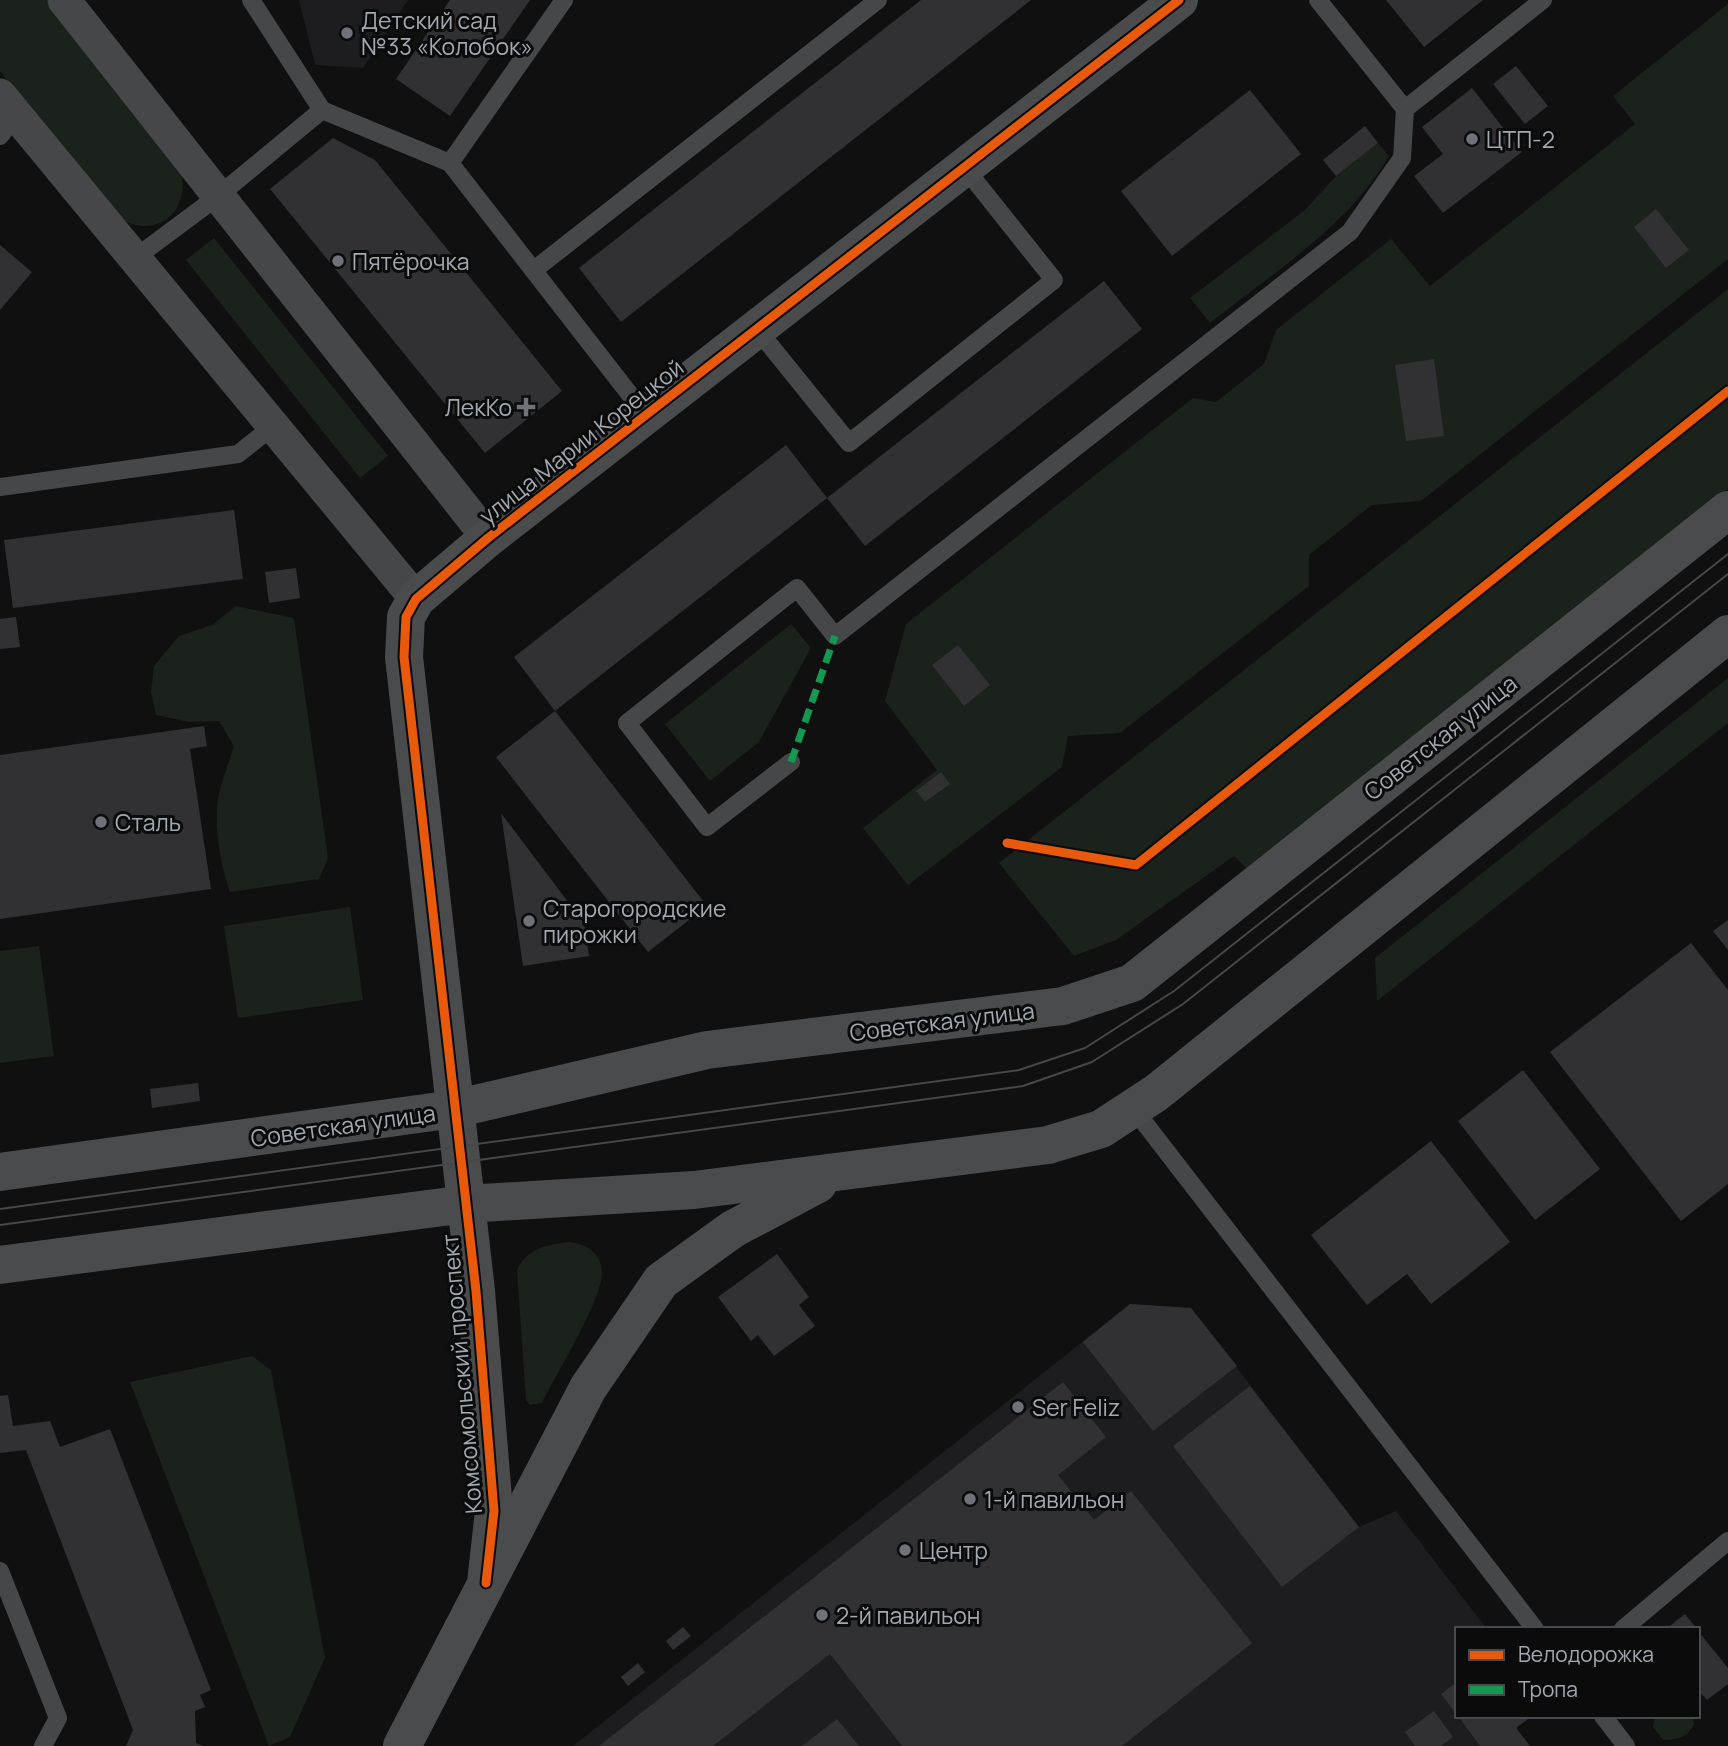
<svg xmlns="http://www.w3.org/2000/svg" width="1728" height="1746" viewBox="0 0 1728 1746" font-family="Manrope,sans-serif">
<rect width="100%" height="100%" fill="#101011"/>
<path fill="#1d1d1f" d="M299 0H408L363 68 315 65Z
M1130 1304 1191 1308 1359 1527 1396 1511 1487 1629H1457V1716H1532L1516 1728 1530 1746H573Z"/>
<path fill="#1b211b" d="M0 0H47L178 164C190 190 179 224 146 226 135 227 124 220 114 216L0 71Z
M1728 4V259L1421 501 1372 505 1309 555V586L1120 733 1068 736 1062 767 908 885 863 828 937 770 885 701 906 624 1193 398 1216 402 1264 364 1276 330 1391 239 1430 286 1635 124 1613 96Z
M1378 143 1389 156C1347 227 1274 272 1210 323L1190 298 1305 210 1336 176Z
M214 238 388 456 360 478 186 260Z
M1728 289V489L1248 870 1234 856 1116 940 1074 956 999 863Z
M236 606 294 618 328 858 319 879 230 892C220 864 213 823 219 793 223 777 229 762 234 746L219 721 189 722 156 715 151 692 154 666 179 636 212 625Z
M791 624 811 648 759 742 710 781 665 724Z
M1728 678V723L1377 1001 1375 958Z
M350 907 363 1000 238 1018 224 926Z
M39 946 54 1056 0 1063V951Z
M569 1242C587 1244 601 1253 602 1272 603 1299 555 1376 542 1403L530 1405 526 1400 517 1270C527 1248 547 1245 569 1242Z
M252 1356 271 1370 325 1658 290 1737 269 1746 130 1382Z
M1655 1716H1692L1694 1724C1686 1739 1679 1739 1663 1740L1653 1727Z"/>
<path fill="#313133" d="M450 0H530L450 116 396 79Z
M921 0H1031L621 322 579 268Z
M1386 0H1483L1424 47Z
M1516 66 1548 106 1525 124 1493 84Z
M1472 88 1522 152 1443 213 1414 176 1443 154 1422 127Z
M1250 90 1301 154 1172 256 1121 191Z
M1365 126 1378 143 1336 176 1323 160Z
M333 138 375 160 562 391 485 453 270 189Z
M1656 209 1689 250 1666 268 1634 227Z
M0 245 32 272 0 310Z
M1104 281 1142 329 865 546 827 498Z
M1434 359 1444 436 1406 441 1395 365Z
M786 445 827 498 555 711 514 657Z
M234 510 243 579 13 608 4 540Z
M296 568 300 598 269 603 265 572Z
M16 617 20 647 0 649V619Z
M958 645 990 685 964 706 932 665Z
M555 711 707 906 648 952 496 757Z
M204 726 207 746 190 749 211 889 0 919V755Z
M941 772 950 784 925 802 916 791Z
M501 813 584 923 589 956 523 966Z
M1728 920V950L1713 931Z
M1691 943 1728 990V1184L1681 1221 1550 1052Z
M1523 1070 1600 1169 1535 1220 1458 1121Z
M198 1083 200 1101 152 1108 150 1089Z
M1431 1141 1510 1242 1431 1304 1407 1274 1367 1305 1311 1235Z
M777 1254 809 1297 799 1305 815 1326 774 1356 758 1335 751 1341 718 1297Z
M1130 1304 1191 1308 1237 1366 1153 1431 1083 1342Z
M1063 1382 1106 1437 1058 1475 1094 1520 1131 1491 1252 1643 1122 1746H902L830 1654 713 1746H599Z
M1250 1386 1359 1527 1282 1587 1173 1446Z
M8 1395 13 1426 50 1421 60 1447 110 1429 211 1690 200 1695 205 1707 195 1711 196 1743 203 1746H126L133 1730 26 1450 0 1453V1396Z
M1685 1614 1697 1629H1666Z
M683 1627 691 1636 673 1650 666 1641Z
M1698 1631 1728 1668V1684L1707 1700 1698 1690Z
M638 1663 645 1672 628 1686 621 1677Z
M1457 1682V1715L1441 1694Z
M1434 1711 1453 1737 1441 1746H1415L1405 1732Z
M1458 1716H1532L1516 1728 1530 1746H1480Z
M837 1719 859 1746H802Z"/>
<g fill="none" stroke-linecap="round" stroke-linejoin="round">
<path stroke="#454749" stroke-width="18" d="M251 0 322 110
M1405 109 1543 0
M0 136 16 115
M450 163 564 0
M135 258 217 197 322 110 450 163 645 414
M534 270 878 0
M756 328 849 443 1054 280 964 167
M0 487 238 454 272 427
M791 762 707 827 627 723 797 588 835 636 1350 232 1402 158 1405 109 1318 0
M1133 1108 1535 1629
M0 1571 58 1718 43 1746
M1623 1629 1728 1541
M1603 1716 1626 1746"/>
<path stroke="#454749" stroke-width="33" d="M64 0 488 538
M0 95 416 599"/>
<path stroke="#494b4d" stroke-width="38" d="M0 1172 454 1109 707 1050 1063 1006 1132 983 1728 510
M0 1265 466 1204 694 1190 1048 1145 1101 1129 1156 1093 1728 634
M486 1583 494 1511 476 1291 404 657 406 617 416 599 488 538 1179 0
M402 1746 588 1388 661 1281 733 1229 818 1184"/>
<path stroke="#454749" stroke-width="2" d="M0 1209 1019 1070 1085 1048 1174 991 1728 554
M0 1225 1023 1086 1092 1062 1183 1004 1728 574"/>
<path stroke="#139951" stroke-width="7" stroke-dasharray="14 7" stroke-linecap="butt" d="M791 762 835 636"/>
<g stroke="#0b0b0c" stroke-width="13">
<path id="cycleway" d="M1007 843 1136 865 1728 391
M486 1583 494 1511 476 1291 404 657 406 617 416 599 488 538 1179 0"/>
</g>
<use href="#cycleway" stroke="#e8590c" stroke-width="9"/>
</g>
<g fill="#6f7379" stroke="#0b0b0c" stroke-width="2.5">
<circle cx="347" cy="33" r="7"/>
<circle cx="1472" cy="139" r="7"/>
<circle cx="338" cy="261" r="7"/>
<path d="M522.5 396.5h7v7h7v7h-7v7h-7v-7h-7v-7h7z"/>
<circle cx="101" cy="822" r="7"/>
<circle cx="529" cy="921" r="7"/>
<circle cx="1018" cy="1407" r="7"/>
<circle cx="970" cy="1499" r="7"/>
<circle cx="905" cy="1550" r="7"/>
<circle cx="822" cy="1615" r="7"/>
</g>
<g text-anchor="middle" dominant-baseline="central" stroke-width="6" stroke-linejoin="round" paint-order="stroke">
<g font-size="23" fill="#a2a9b1" stroke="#0b0b0c" text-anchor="start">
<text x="361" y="20">Детский сад<tspan x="361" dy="26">№33 «Колобок»</tspan></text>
<text x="1486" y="139">ЦТП-2</text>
<text x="352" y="261">Пятёрочка</text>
<text x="512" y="407" text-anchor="end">ЛекКо</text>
<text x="115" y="822">Сталь</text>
<text x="543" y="908">Старогородские<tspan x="543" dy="26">пирожки</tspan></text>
<text x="1032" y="1407">Ser Feliz</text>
<text x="984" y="1499">1-й павильон</text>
<text x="919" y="1550">Центр</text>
<text x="836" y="1615">2-й павильон</text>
</g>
<g font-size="23" fill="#a2a9b1" stroke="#0b0b0c">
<text transform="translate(581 441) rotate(-38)">улица Марии Корецкой</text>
<text transform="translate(1440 737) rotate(-38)">Советская улица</text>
<text transform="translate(942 1021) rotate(-7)">Советская улица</text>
<text transform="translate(343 1125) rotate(-8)">Советская улица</text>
<text transform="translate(461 1374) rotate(-95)">Комсомольский проспект</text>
</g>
</g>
<rect x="1455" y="1627" width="245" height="91" fill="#0b0b0c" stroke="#474a4e" stroke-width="2"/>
<rect x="1469" y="1650" width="35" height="10" fill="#e8590c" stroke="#474a4e" stroke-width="2"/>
<text x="1518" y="1662" font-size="21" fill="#a2a9b1">Велодорожка</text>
<rect x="1469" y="1685" width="35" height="10" fill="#139951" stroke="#474a4e" stroke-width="2"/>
<text x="1518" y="1697" font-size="21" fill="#a2a9b1">Тропа</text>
</svg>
